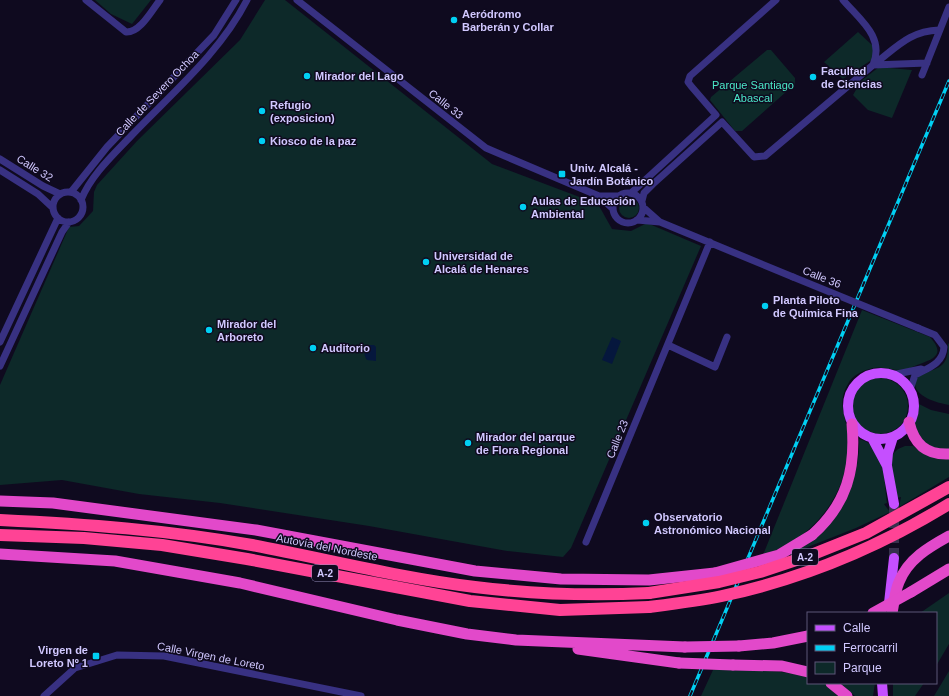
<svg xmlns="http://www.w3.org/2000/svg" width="949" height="696" viewBox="0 0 949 696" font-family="Arial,sans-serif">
<rect width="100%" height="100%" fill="#0f0a1f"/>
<path fill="#0d2929" d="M95 0H151L132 24 111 14Z
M265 0H285L492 164 598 204 612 229 631 231 647 223 701 246 571 548 563 557 507 551 369 526 220 503 139 494 62 480 0 485V385L69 227 79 226 93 211 94 192 97 185 137 141 240 40Z
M858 32 872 45 876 57 843 79 824 62Z
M767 50H771L795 78V84L742 131H735L710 100 711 97Z
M879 67 912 70 892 118 868 110 853 95 861 81Z
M619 208a10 10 0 1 1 20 0a10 10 0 1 1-20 0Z
M862 310 930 337C944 353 937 358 920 364 914 366 907 370 900 370 891 370 882 366 873 368 864 370 852 375 848 384 837 402 845 415 848 433 849 439 848 446 848 451 845 500 809 541 763 555Z
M948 343 949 344V405C936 403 909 395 916 378 935 366 949 372 948 343Z
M852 406a28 28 0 1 1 56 0a28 28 0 1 1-56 0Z
M919 404 931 410 949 414V450L934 448 921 441 914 425Z
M859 439C885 445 884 481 887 503L884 504 890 512 856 528 795 552C832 525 861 487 859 439Z
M905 446H913L920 451 949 458V477L899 507 901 497 897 498 890 457 898 449Z
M949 593V644L936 666V613H920Z
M713 670C745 670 777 669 808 677V683L826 684 838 696H701Z
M949 671V696H934Z
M840 683H875L873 696H855Z
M893 683H924L915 696H893Z"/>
<path fill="#05173d" d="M612 337 621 341 612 364 602 360Z
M368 345H374L376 347V361L367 360C363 355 364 349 368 345Z"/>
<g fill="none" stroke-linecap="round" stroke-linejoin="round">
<path stroke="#36304c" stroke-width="10" stroke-dasharray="10 5" stroke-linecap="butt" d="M894 558V504"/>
<path stroke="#383182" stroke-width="7" d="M86 0 126 32C140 33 152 10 160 0
M297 0 486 148 599 196H619
M873 65C896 48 909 31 939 30
M873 65 927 63
M922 75 949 7
M0 159 43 186 60 194
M0 170 38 194 53 208
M53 207a15 15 0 1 1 30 0a15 15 0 1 1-30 0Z
M71 192 107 147 214 35 236 0
M613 208a15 15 0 1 1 30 0a15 15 0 1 1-30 0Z
M631 193 716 115 691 86 688 82 690 76 776 0
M599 196 613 209
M81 200C91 175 113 155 131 136 172 93 220 53 247 0
M642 201 644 193 653 184 722 122 754 157 765 156 873 65C885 37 860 20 843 0
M643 207 660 222
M637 220 660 222 793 277
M0 342 58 218
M668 345 715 367 727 337
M0 366 62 232 69 222
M892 375 921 369
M910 390 915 375C928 368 943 364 944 347L935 335 918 328
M586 542 710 242
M44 696 75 668 117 655 164 656 361 696"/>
<path stroke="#c54fff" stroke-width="10" d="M848 406a33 33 0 1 1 66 0a33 33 0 1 1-66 0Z
M872 438 887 466 894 504
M887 464 888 453 893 437
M889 603 894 558
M882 683 883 696"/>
<path stroke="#e249ca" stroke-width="11" d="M909 422C914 444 926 455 949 454
M0 501 53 503 256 530 475 571 561 579 649 580 715 573
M812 535C847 504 856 469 852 424
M0 554 115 561 240 583 397 620 467 634 516 640 685 647
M911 592 949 569
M892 613C894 603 895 591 899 582 908 559 929 547 949 536
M739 646 773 643 808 636
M578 649 679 663
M733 665 782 666 808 672
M831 683 847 696"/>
<path stroke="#ff4395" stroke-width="12" d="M0 520C85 524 168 530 252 545 326 559 400 578 475 587 533 594 590 596 649 593
M0 535 84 538 162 545 247 559 470 601 560 610 649 607"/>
<g stroke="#00d0f3" stroke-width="3.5">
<path id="rail" d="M690 696 949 81"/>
</g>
<use href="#rail" stroke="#0f0a1f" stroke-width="2" stroke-dasharray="6" stroke-linecap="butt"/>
<path stroke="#383182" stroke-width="7" d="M793 277 918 328"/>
<path stroke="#e249ca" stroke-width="11" d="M715 573 779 555 812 535
M873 613 911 592
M685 647 739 646
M679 663 733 665"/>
<path stroke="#ff4395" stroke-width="12" d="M649 593 719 582 760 572 811 555 866 533 949 487
M649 607C673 604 698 601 722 596 802 579 879 547 949 504"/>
</g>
<g fill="#00d0f3" stroke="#0f0a1f" stroke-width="1.5">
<circle cx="454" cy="20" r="4"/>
<circle cx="307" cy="76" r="4"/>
<circle cx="813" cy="77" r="4"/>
<circle cx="262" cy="111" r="4"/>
<circle cx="262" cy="141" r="4"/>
<rect x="558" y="170" width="8" height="8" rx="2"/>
<circle cx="523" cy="207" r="4"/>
<circle cx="426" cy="262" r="4"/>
<circle cx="765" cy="306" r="4"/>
<circle cx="209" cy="330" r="4"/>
<circle cx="313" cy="348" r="4"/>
<circle cx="468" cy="443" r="4"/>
<circle cx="646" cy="523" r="4"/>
<rect x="92" y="652" width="8" height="8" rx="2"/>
</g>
<g text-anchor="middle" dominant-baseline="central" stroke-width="3" stroke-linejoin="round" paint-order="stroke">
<g fill="#0f0a1f" stroke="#978fbc" stroke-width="1">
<rect x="792" y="549" width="26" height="16" rx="3"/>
<rect x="312" y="565" width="26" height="16" rx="3"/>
</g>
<g font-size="10" font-weight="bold" fill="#d1c8ff">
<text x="805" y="557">A-2</text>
<text x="325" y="573">A-2</text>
</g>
<g font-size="11" font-weight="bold" fill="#d1c8ff" stroke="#0f0a1f" text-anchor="start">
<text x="462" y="14">Aeródromo<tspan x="462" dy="13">Barberán y Collar</tspan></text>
<text x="821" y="71">Facultad<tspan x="821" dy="13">de Ciencias</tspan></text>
<text x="315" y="76">Mirador del Lago</text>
<text x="270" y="105">Refugio<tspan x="270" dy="13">(exposicion)</tspan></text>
<text x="270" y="141">Kiosco de la paz</text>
<text x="570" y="168">Univ. Alcalá -<tspan x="570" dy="13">Jardín Botánico</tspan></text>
<text x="531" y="201">Aulas de Educación<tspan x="531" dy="13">Ambiental</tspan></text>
<text x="434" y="256">Universidad de<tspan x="434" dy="13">Alcalá de Henares</tspan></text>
<text x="773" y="300">Planta Piloto<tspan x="773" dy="13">de Química Fina</tspan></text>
<text x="217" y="324">Mirador del<tspan x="217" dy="13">Arboreto</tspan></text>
<text x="321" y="348">Auditorio</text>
<text x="476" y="437">Mirador del parque<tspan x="476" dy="13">de Flora Regional</tspan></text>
<text x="654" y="517">Observatorio<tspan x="654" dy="13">Astronómico Nacional</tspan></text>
<text x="88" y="650" text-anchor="end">Virgen de<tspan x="88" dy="13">Loreto Nº 1</tspan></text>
</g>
<g font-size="11" fill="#4be8c8" stroke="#0f0a1f">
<text x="753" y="85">Parque Santiago<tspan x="753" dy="13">Abascal</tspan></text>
</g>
<g font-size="11" fill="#d1c8ff" stroke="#0f0a1f">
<text transform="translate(157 93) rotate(-46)">Calle de Severo Ochoa</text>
<text transform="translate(446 104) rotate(38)">Calle 33</text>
<text transform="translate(35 168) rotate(32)">Calle 32</text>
<text transform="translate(822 277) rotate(22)">Calle 36</text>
<text transform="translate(617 439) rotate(-68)">Calle 23</text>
<text transform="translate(327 547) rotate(11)">Autovía del Nordeste</text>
<text transform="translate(211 656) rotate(11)">Calle Virgen de Loreto</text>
</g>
</g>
<rect x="807" y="612" width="130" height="72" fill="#0f0a1f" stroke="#5d5679"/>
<rect x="815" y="625" width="20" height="6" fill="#c54fff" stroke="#5d5679"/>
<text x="843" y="632" font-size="12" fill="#d1c8ff">Calle</text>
<rect x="815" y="645" width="20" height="6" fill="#00d0f3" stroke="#5d5679"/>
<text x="843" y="652" font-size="12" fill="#d1c8ff">Ferrocarril</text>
<rect x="815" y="662" width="20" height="12" fill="#0d2929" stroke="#5d5679"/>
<text x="843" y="672" font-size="12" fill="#d1c8ff">Parque</text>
</svg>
